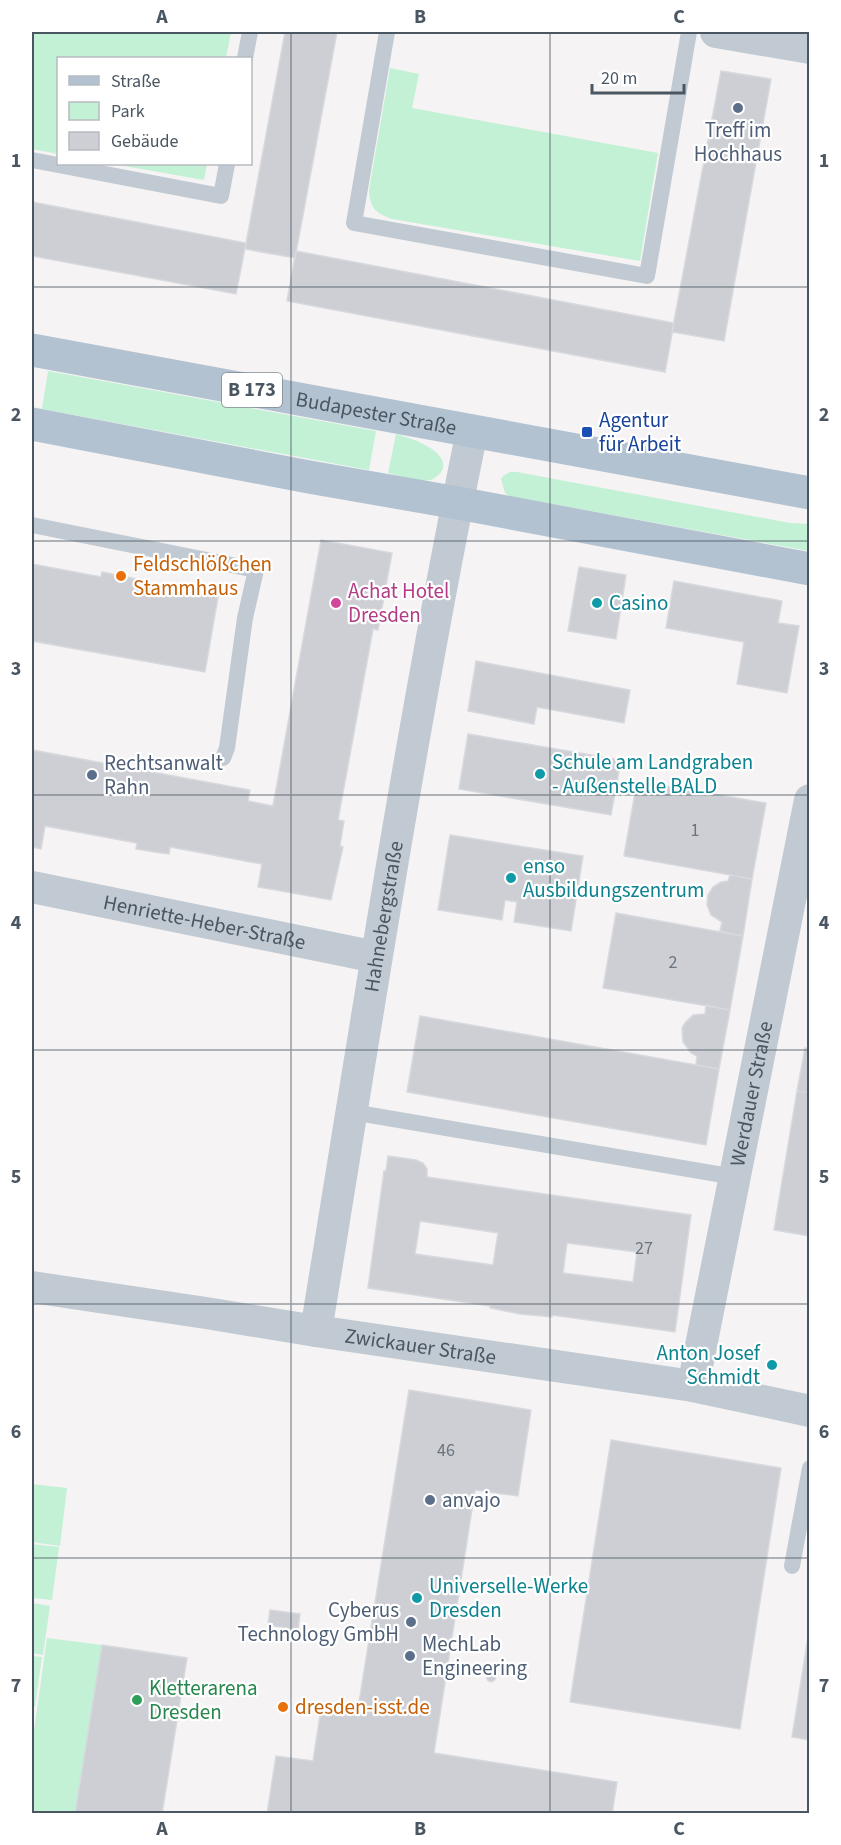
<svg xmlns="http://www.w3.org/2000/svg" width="841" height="1845" viewBox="0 0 841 1845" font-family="'Source Sans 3',sans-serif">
<rect width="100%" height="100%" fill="#f5f3f3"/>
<path fill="#c3f1d5" d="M32 32H231L226 58H58V154L32 149Z
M390 68 419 74 412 108 658 153 640 261 392 219C376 213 370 209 369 190Z
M113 164H207L204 180Z
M48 371 376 431 369 470 42 409Z
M396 434C408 437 454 452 441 472 439 475 434 479 430 480 417 482 400 476 388 473Z
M510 472H517L790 523 809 524V551L509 496 505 493 501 479 503 476Z
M32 1484 67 1488 60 1546 32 1542Z
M32 1544 59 1547 52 1600 32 1598Z
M32 1603 50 1606 43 1655 32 1653Z
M47 1638 102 1645 75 1813H32V1745Z
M32 1656 42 1657 35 1707 32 1706Z"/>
<path fill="#cdcfd5" stroke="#d7d9de" stroke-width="1.5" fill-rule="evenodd" d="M285 32H337L295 258 245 249Z
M721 71 771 79 724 341 672 332Z
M32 202 246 243 236 294 32 256Z
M296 251 674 323 665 372 287 301Z
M321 540 392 553 378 630 373 629 338 820 344 821 340 846 343 847 331 900 258 887 262 864 170 847 169 854 154 852 136 849 137 843 45 826 41 849 32 847V750L250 790 248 801 273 806Z
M32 564 101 577 102 572 142 580 141 583 218 597 205 672 32 641Z
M579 567 626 575 616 639 568 631Z
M674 581 782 601 778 623 799 626 787 693 737 684 744 642 666 628Z
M476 661 630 690 624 723 537 707 534 724 468 711Z
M468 734 621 760 611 815 459 789Z
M637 781 766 803 752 879 624 856Z
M450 835 583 856 571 931 514 922 517 902 505 900 502 920 438 910Z
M730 875 752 879 743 936 720 931 722 922 711 915 707 905 708 895 713 887 721 882 728 881Z
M616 913 743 936 730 1010 603 988Z
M706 1005 730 1010 719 1069 696 1065 697 1056 691 1053 683 1042 682 1028 685 1023 693 1015 705 1014Z
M420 1016 719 1069 706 1145 407 1092Z
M805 1048 810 1049V1093L797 1091Z
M797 1091 810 1093V1236L774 1230Z
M388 1156 416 1160 423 1163 427 1169V1177L691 1215 675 1332 552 1315V1317L520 1314 490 1308V1306L368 1288 384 1171H386ZM420 1221 498 1233 493 1265 415 1254ZM567 1243 637 1252 633 1282 563 1273Z
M409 1390 531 1410 518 1496 475 1490 434 1753 617 1782 612 1814H267L276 1756 313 1761 321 1709 357 1715Z
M611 1440 781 1468 740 1729 570 1702Z
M270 1610 300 1614 298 1630 268 1625Z
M810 1625V1740L792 1737Z
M102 1645 187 1658 162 1814H75Z
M486.5 1677a4.5 4.5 0 1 1 9 0a4.5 4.5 0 1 1-9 0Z"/>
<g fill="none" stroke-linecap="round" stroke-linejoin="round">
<path stroke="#c1cad2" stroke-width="16" d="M387 32 354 223 647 276 689 32
M245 58 250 32
M32 160 221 196 227 164
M32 525 256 570 245 618 227 748 223 758
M352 1112 735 1177
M792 1566 810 1468"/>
<g stroke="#c1cad2" stroke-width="32">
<path d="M716 32 810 48"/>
<path id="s1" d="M32 887 376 957"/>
<path id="s2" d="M32 1287 206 1313 316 1331 693 1386 810 1411"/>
<path id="s3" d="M316 1331C365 1031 411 729 472 431"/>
<path id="s4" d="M693 1386 810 800"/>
</g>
<g stroke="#b3c2d1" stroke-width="33">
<path id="s5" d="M32 350 810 493"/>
<path d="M32 424 309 477 458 503 810 569"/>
</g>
</g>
<path fill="none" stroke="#4a5661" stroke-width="1.5" stroke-opacity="0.55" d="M291 32V1814M550 32V1814M32 287H810M32 541H810M32 795H810M32 1050H810M32 1304H810M32 1558H810"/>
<g fill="#5c6f8a" stroke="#fff" stroke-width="2">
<circle cx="738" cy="108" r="6"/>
<circle cx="92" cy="775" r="6"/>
<circle cx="430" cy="1500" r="6"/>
<circle cx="411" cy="1622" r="6"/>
<circle cx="410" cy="1656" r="6"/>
</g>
<rect fill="#1a4fb4" stroke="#fff" stroke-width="2" x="581" y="426" width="12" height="12" rx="3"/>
<g fill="#e8710a" stroke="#fff" stroke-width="2">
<circle cx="121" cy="576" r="6"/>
<circle cx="283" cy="1707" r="6"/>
</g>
<circle fill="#d1479c" stroke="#fff" stroke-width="2" cx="336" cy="603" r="6"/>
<g fill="#0f9aa8" stroke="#fff" stroke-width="2">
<circle cx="597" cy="603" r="6"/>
<circle cx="540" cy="774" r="6"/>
<circle cx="511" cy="878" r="6"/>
<circle cx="772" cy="1365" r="6"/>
<circle cx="417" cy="1598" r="6"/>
</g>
<circle fill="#2e9e5b" stroke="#fff" stroke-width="2" cx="137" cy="1700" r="6"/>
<g text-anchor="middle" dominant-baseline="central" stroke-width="4.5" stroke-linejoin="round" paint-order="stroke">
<g font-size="18" fill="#6b747e">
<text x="695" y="830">1</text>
<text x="673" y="962">2</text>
<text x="644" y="1248">27</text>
<text x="446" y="1450">46</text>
</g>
<rect fill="#fff" stroke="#808990" stroke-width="1.5" x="222" y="373" width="60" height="34" rx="4.5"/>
<g font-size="20" font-weight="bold" fill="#4a5661">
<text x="252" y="390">B 173</text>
</g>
<g font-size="21" fill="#4e5e75" stroke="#fff" text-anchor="start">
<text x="738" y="130" text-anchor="middle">Treff im<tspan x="738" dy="24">Hochhaus</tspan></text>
<text x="104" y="763">Rechtsanwalt<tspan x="104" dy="24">Rahn</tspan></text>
<text x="442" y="1500">anvajo</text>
<text x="399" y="1610" text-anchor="end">Cyberus<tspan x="399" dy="24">Technology GmbH</tspan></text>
<text x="422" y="1644">MechLab<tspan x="422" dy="24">Engineering</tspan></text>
</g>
<g font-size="21" fill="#4a5661" stroke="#fff">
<text stroke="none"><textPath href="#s5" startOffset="350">Budapester Straße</textPath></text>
<text stroke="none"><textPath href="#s3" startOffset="420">Hahnebergstraße</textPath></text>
<text stroke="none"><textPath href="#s1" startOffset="176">Henriette-Heber-Straße</textPath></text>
<text stroke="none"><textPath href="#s4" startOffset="298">Werdauer Straße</textPath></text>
<text stroke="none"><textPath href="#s2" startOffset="393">Zwickauer Straße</textPath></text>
</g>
<g font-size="21" fill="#164399" stroke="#fff" text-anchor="start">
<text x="599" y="420">Agentur<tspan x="599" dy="24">für Arbeit</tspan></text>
</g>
<g font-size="21" fill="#c56008" stroke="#fff" text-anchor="start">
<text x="133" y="564">Feldschlößchen<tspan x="133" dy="24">Stammhaus</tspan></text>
<text x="295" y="1707">dresden-isst.de</text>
</g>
<g font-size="21" fill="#b23c85" stroke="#fff" text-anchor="start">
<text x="348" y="591">Achat Hotel<tspan x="348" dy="24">Dresden</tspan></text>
</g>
<g font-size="21" fill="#0d838f" stroke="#fff" text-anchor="start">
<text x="609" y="603">Casino</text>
<text x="552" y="762">Schule am Landgraben<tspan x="552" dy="24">- Außenstelle BALD</tspan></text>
<text x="523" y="866">enso<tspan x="523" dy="24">Ausbildungszentrum</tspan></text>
<text x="760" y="1353" text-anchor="end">Anton Josef<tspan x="760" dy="24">Schmidt</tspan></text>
<text x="429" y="1586">Universelle-Werke<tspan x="429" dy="24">Dresden</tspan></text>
</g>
<g font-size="21" fill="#27864d" stroke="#fff" text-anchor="start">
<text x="149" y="1688">Kletterarena<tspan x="149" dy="24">Dresden</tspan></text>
</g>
</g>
<rect width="841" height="1845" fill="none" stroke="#ffffff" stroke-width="66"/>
<rect x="57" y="57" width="195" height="108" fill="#ffffff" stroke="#b7bbc0" stroke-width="1.5"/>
<rect x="69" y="76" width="30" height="9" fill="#b3c2d1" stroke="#b7bbc0" stroke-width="1.5"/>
<text x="111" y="87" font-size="18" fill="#4a5661">Straße</text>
<rect x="69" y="102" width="30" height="18" fill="#c3f1d5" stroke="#b7bbc0" stroke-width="1.5"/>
<text x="111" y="117" font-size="18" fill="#4a5661">Park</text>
<rect x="69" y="132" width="30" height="18" fill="#cdcfd5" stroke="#b7bbc0" stroke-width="1.5"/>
<text x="111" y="147" font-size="18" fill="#4a5661">Gebäude</text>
<path d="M592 84v9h92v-9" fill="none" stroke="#4a5661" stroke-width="3"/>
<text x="601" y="84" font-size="18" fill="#4a5661" stroke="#ffffff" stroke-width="4.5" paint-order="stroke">20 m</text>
<rect x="33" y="33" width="775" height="1779" fill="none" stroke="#4a5661" stroke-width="2"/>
<g font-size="20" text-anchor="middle" font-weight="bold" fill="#4a5661">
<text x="162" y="23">A</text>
<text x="420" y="23">B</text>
<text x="679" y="23">C</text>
<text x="16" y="167">1</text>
<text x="824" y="167">1</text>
<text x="16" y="421">2</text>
<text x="824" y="421">2</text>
<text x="16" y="675">3</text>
<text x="824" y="675">3</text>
<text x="16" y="929">4</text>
<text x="824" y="929">4</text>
<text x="16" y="1183">5</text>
<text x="824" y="1183">5</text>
<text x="16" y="1438">6</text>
<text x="824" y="1438">6</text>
<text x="16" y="1692">7</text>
<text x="824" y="1692">7</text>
<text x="162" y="1835">A</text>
<text x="420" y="1835">B</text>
<text x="679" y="1835">C</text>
</g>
</svg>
